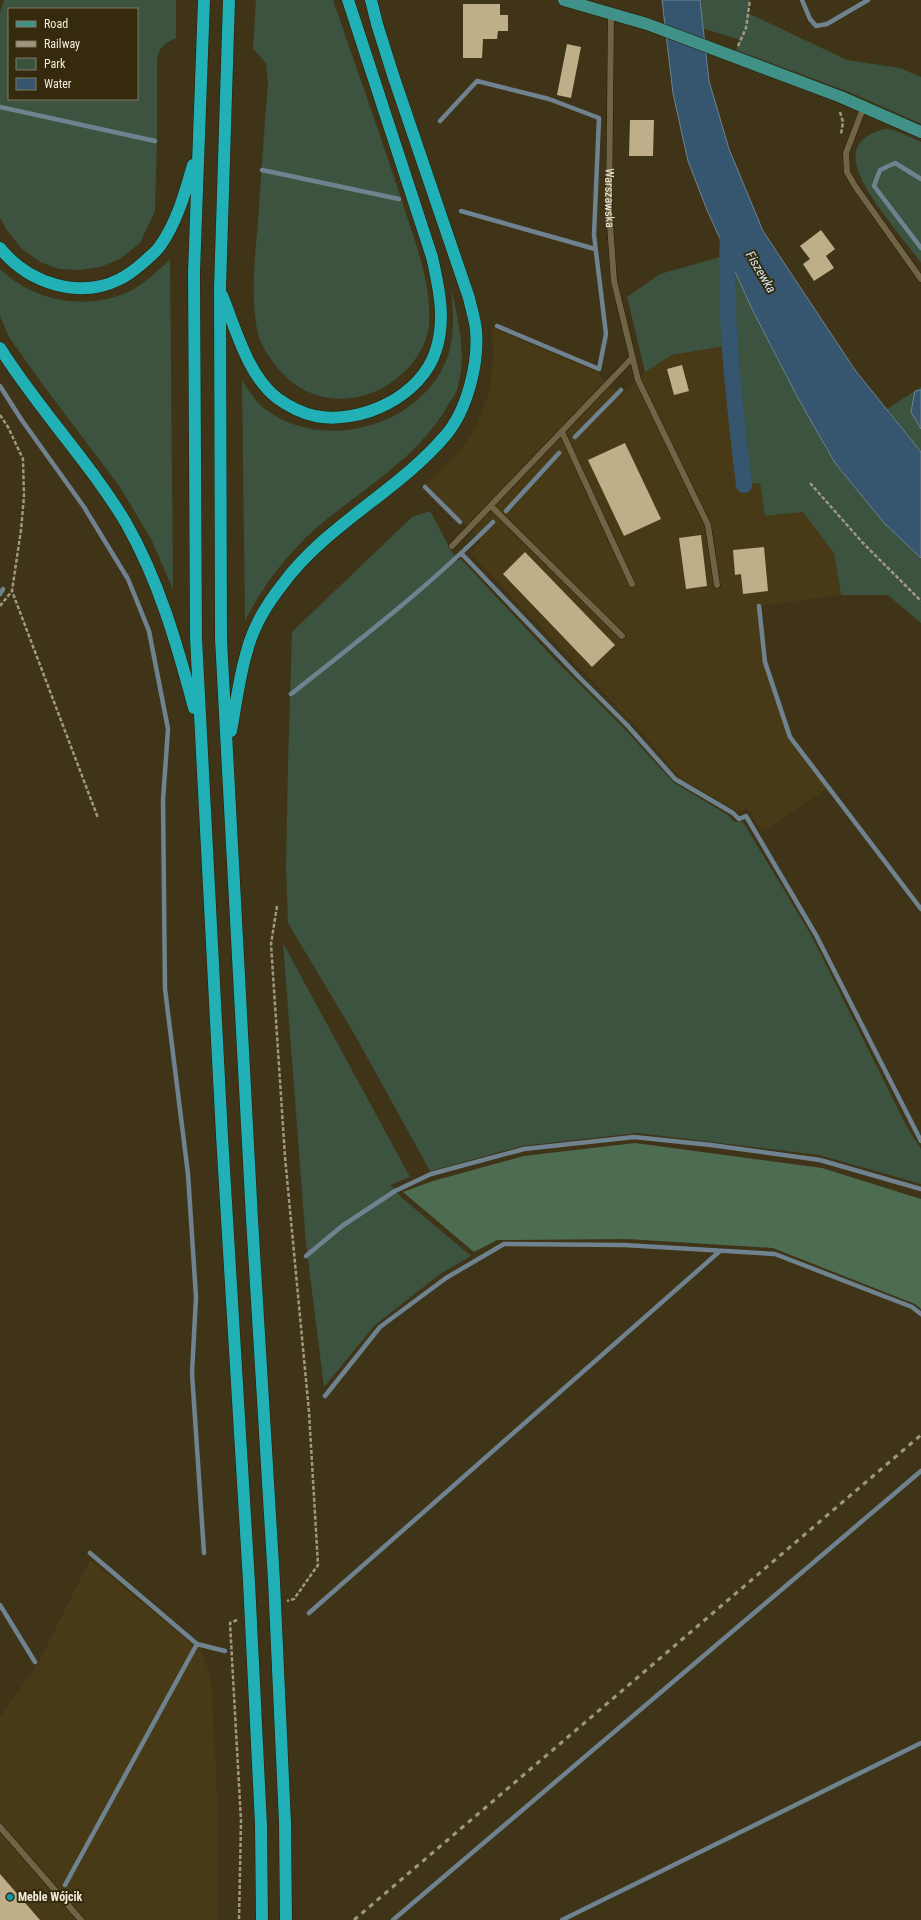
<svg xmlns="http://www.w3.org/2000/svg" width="921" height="1920" viewBox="0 0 921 1920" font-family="'Roboto Condensed',sans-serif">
<rect width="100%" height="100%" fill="#3f3418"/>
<path fill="#483a17" d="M492 328 597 372 620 396 645 372 672 355 731 345 732 386 744 485 760 483 765 516 803 512 834 553 841 595 759 606 765 662 790 736 829 787 762 832 747 808 738 812 682 779 642 733 470 553 481 541 426 484 459 453 478 423 490 388 493 359Z
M90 1560 193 1645 199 1646 211 1677 217 1792 218 1920H0V1717L37 1665Z"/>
<path fill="#3c5340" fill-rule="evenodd" d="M4 0H176V38C164 44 160 46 157 59V138L155 211 140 243 120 259 100 267 80 270 59 269 40 262 21 248 6 229 0 217V12ZM9 9H137V99H9Z
M256 0H333C356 67 380 134 402 201 415 242 432 283 429 326 427 343 417 359 406 370 369 408 310 410 276 366 269 357 261 345 258 334 250 298 255 257 258 222 261 176 264 130 268 84L266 63 253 49Z
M700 0H750L748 13 847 60 900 68 921 77V124L852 93 736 50 740 40 702 28Z
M886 129 894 130 921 142V263C903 238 861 191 856 163 852 143 869 132 886 129Z
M727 255 752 309 798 398 835 463 885 524 921 558V623L888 595H841L834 553 803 512 765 516 760 483 744 485 732 386 731 345 672 355 645 372 627 297 660 274Z
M170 259 173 589 151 539 120 487 43 385 9 337 0 316V269C34 302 89 312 132 290 146 282 158 271 170 259Z
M451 287C458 320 467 353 458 386 457 392 452 399 448 405 418 459 360 490 314 530 285 556 263 586 245 621L242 381C249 390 256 403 265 409 319 450 407 430 440 373 456 346 454 317 451 287Z
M921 387V390L915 391 911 412 921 429V452L887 409Z
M430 511 457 561 461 559 560 665 620 724 673 782 728 815 734 822H743L811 935 907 1127 921 1149V1184L819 1155 637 1133 522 1146 430 1171 356 1037 288 923 286 868 288 764 292 632 412 517Z
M283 943 410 1177 391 1185 401 1197 471 1256 440 1274 375 1325 324 1387 306 1244Z"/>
<path fill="#4d6d53" d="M635 1143 822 1168 921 1199V1309L915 1304 773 1248 627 1239 497 1240 474 1252 403 1192 433 1181 524 1156Z"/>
<path fill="#35566e" stroke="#6e838f" d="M662 0H700L709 81 729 149 763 231 855 370 921 452V558L885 524 835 463 798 398 752 309 707 210 688 161 673 93Z
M921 390V429L911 412 915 391Z"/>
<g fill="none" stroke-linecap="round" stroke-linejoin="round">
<path stroke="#6e838f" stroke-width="4.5" d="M802 0 810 19 816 26 827 24 868 0
M0 107 155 141
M440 121 477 81 549 99 599 118 594 235 606 334 599 369 497 326
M262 170 399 199
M921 179 895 163 880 170 874 186 921 248
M461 211 595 249
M0 386 21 419 84 507 128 579 149 631 168 729 163 800 165 989 188 1174 196 1297 192 1373 204 1553
M575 437 621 390
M425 487 460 522
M506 511 559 453
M461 553 580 678 627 725 675 779 733 813 739 819 746 816 816 935 921 1141
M0 594 3 589
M759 606 765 662 790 737 921 909
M291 694C361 639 431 585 493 522
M306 1256 342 1226 395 1191 431 1174 524 1149 634 1137 711 1145 820 1160 921 1189
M325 1396 380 1327 446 1278 504 1244 624 1245 775 1254 912 1307 921 1314
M90 1553 197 1644 225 1651
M0 1605 35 1662
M309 1613 720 1251
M65 1885 197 1644
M393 1920 921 1471
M562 1920 921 1743"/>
<path stroke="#35566e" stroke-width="16" d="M728 233C724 317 734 402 744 485"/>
</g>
<path fill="#bfaf88" d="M463 4H500V15H508V31H498L497 39H483L482 58H463Z
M567 44 581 47 571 98 557 95Z
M630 120H654L653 156H629Z
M821 230 835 249 826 256 834 268 814 281 803 264 810 259 800 246Z
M682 365 689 391 674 395 667 369Z
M625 443 661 519 624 536 588 460Z
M701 535 707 586 686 589 679 538Z
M764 547 768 591 743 594 741 574 735 575 733 550Z
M525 552 615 645 592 667 503 574Z
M0 1874 40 1920H0Z"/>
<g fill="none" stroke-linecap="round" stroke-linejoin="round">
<g stroke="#261b01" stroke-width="7">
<g id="lane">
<path id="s1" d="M611 13 609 210 614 281 638 380 708 525 717 585"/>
<path d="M864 106 846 153 847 172 855 186 921 279"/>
<path d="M562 432 632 584"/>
<path d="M491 506 622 636"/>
<path d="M452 546 632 358"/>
<path d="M0 1827 81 1920"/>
</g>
</g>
<g stroke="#261b01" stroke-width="13">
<path id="primary" d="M564 0 647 24 841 97 921 132"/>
</g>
<g stroke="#261b01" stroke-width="13">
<path id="highway" d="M204 0 194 272 196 638 222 1136 249 1582
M229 0 220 288 221 639 252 1219 274 1581
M0 248C28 283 79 300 120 279 129 275 137 268 145 261 150 256 156 252 160 246 177 222 185 193 193 165
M222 295C235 327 248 376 277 398 288 406 302 413 315 416 361 425 422 396 436 350 446 319 439 288 432 257L348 0
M0 348C38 409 89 461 126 523 159 581 177 644 194 708
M231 731C236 705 239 677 247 651 253 627 267 604 282 585 326 525 397 492 445 436 467 411 479 363 476 330 475 319 471 308 469 298L393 75 377 24 371 0"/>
</g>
<path stroke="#a19883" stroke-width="2.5" stroke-dasharray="4 2" stroke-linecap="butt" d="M738 46 746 28 750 0
M840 112 843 122 841 134
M0 415 8 427 23 459 24 496 21 530 12 591 98 818
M810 483 863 543 921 601
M0 606 12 591
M277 906 271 944 285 1157 309 1412 318 1565 294 1599 287 1601
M237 1620 230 1623 241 1821 239 1920"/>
<use href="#lane" stroke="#706447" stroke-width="6"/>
<use href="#primary" stroke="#409289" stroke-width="12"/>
<use href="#highway" stroke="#20b0b5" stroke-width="12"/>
<path stroke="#9e9580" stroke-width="3" stroke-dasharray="5 5" stroke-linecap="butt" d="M354 1920 921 1435"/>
<g stroke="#261b01" stroke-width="13" stroke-linecap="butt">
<path id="highway-bridge" d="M274 1581 285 1823 286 1920
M249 1582 261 1825 262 1920"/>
</g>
<use href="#highway-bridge" stroke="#20b0b5" stroke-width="12"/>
</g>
<circle fill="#0f9aa8" stroke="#352a0e" stroke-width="1.5" cx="10" cy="1897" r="4"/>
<g text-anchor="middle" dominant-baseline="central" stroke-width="4" stroke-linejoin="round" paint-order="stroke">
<g font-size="12" fill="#f3ecdc" stroke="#352a0e">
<text stroke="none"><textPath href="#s1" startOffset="185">Warszawska</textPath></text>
</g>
<g font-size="12" font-weight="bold" fill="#f3ecdc" stroke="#352a0e" text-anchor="start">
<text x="18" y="1897">Meble Wójcik</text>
</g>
<g font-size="13" font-style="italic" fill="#d0e7f8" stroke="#352a0e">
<text transform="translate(761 272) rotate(59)">Fiszewka</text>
</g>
</g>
<rect x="8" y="8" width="130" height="92" fill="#352a0e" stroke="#817860"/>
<rect x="16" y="21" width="20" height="6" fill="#409289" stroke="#817860"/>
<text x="44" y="28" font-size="12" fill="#f3ecdc">Road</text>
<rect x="16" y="41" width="20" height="6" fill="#9e9580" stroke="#817860"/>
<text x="44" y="48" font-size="12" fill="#f3ecdc">Railway</text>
<rect x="16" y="58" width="20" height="12" fill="#3c5340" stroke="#817860"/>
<text x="44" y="68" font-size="12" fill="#f3ecdc">Park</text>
<rect x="16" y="78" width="20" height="12" fill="#35566e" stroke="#817860"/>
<text x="44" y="88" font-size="12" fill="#f3ecdc">Water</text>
</svg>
